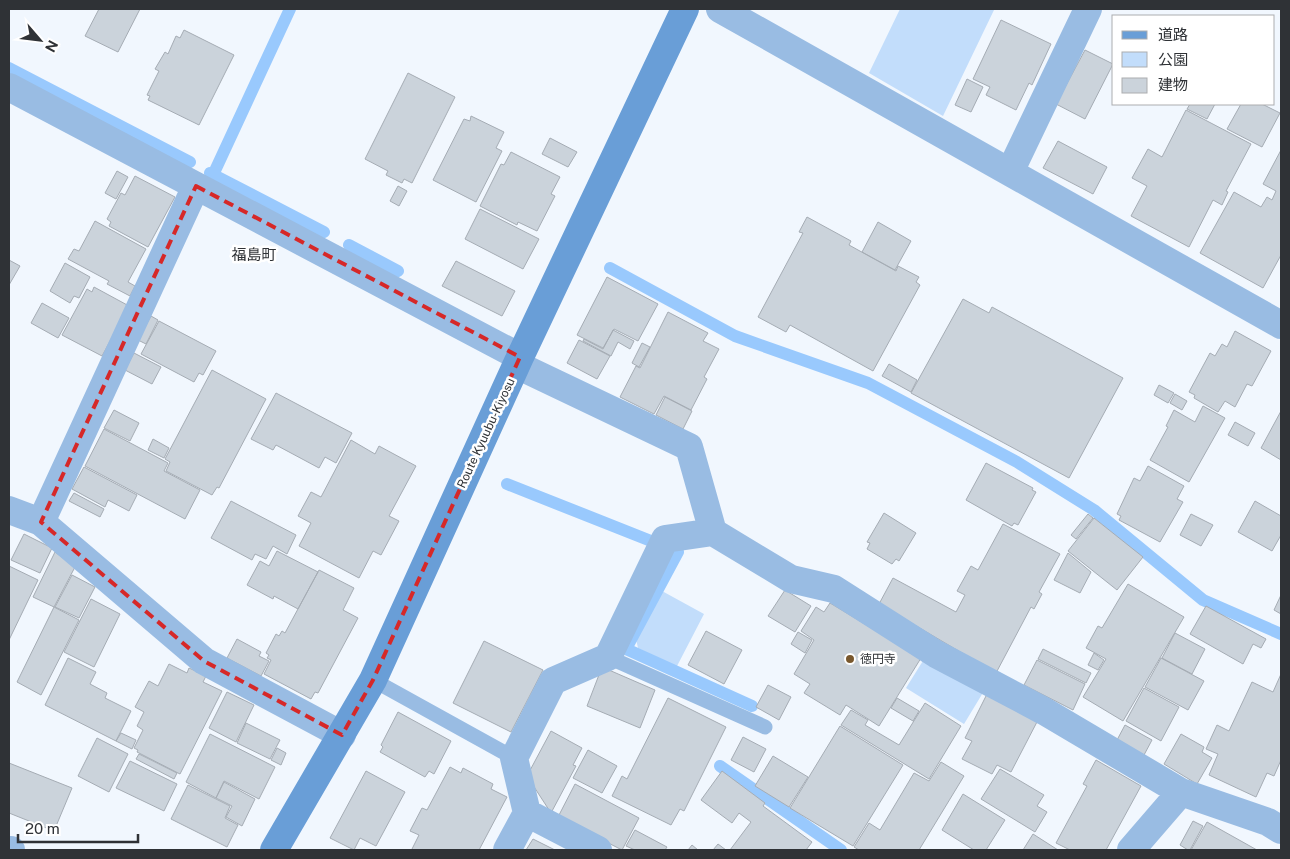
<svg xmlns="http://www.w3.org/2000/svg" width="1290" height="859" viewBox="0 0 1290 859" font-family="'Public Sans','Noto Sans JP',sans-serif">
<rect width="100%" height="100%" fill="#f1f7fe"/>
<path fill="#c2ddfb" d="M900 9 994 10 943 116 869 73Z
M662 591 704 614 676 668 638 648 636 639Z
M926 656 984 691 964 724 906 688Z"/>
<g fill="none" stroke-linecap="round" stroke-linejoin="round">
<path stroke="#99c9fd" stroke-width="12" d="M9 68 190 162
M210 173 324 232
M213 175 290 9
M349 245 398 271
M610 268 735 336 868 383 1017 462 1094 510 1203 600 1281 634
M507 484 651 541
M678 552 626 649 752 706
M720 766 841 850"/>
</g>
<path fill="#cbd3db" stroke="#a5acb4" d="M99 9H140L118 52 85 36Z
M1001 20 1051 44 1032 85 1029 83 1016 110 986 95 990 87 973 79Z
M184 30 234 55 199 125 148 100 150 96 147 95 159 71 155 69 165 52 168 54 176 36 180 38Z
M1085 50 1113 64 1085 119 1056 104Z
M408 73 455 97 412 183 404 179 402 183 386 175 388 171 365 159Z
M967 79 983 87 971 112 955 105Z
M1190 104H1215L1207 119 1187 109Z
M1241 104H1262L1280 113 1262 147 1227 129Z
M1186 110 1251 144 1226 191 1228 192 1222 205 1213 200 1189 247 1131 216 1147 186 1132 178 1148 149 1162 157Z
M471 116 504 132 496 148 502 151 476 202 433 180 464 119 470 121Z
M550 138 577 152 568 167 542 154Z
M1058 141 1107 167 1093 194 1043 168Z
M1281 150V255L1263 288 1200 253 1234 192 1261 207 1267 197 1272 200 1276 191 1263 184Z
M511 152 560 177 551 194 555 196 537 231 518 222 517 225 480 206 501 164 504 165Z
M117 171 128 177 116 199 105 193Z
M135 176 175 197 148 247 109 226 111 222 107 219 121 193 125 195Z
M398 186 407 191 399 206 390 201Z
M480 209 539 239 523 269 465 239Z
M807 217 851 241 849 245 896 271 898 266 919 277 916 282 920 285 873 371 790 325 786 332 758 317 803 233 799 232Z
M95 221 146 249 128 282 135 286 130 296 107 284 109 281 68 259 74 249 79 251Z
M878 222 911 241 895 270 862 252Z
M9 260 20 266 9 285Z
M456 261 515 291 502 316 442 286Z
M65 263 90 277 79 298 74 296 70 303 50 291Z
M607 277 658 304 638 341 614 329 603 348 577 335Z
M94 287 129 306 102 356 62 335 87 289 92 292Z
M963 299 989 313 992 307 1123 378 1069 478 911 393Z
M42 303 69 318 58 338 31 323Z
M668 312 708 333 703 341 719 349 704 377 707 379 691 410 664 396 654 414 620 397 636 366 640 368Z
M151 316 158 320 146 344 138 340Z
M159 321 216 351 203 375 199 373 194 382 141 354Z
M613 330 634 341 630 349 618 342 611 356 583 341 584 339 603 349Z
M1235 331 1271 351 1252 386 1247 384 1235 407 1225 401 1218 412 1194 398 1195 395 1189 392 1210 353 1215 356 1222 344 1227 347Z
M579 340 610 356 597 379 567 363Z
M642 343 650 347 639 367 632 363Z
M134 353 161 367 152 384 125 370Z
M889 364 917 380 911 392 882 376Z
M212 370 266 399 219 488 217 487 212 495 166 471 170 462 165 459Z
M1159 385 1174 393 1168 403 1154 395Z
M276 393 352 433 336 463 325 457 319 468 276 445 273 450 251 439Z
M1175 394 1187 401 1182 410 1170 403Z
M665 397 692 411 683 429 656 415Z
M1203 406 1225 418 1189 482 1150 460 1168 427 1166 426 1174 410 1195 422Z
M114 410 139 423 130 441 104 428Z
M1281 411V460L1261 448Z
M1235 422 1255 433 1248 446 1228 435Z
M104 429 168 463 164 471 200 490 185 519 85 466Z
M153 439 169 448 164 458 148 450Z
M351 440 375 454 379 446 416 466 389 516 399 521 381 555 373 551 359 578 299 546 311 523 298 516 311 492 321 497Z
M986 463 1033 488 1032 490 1036 492 1018 525 1014 523 1012 526 966 500Z
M1148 466 1184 486 1177 499 1183 502 1160 542 1119 520 1121 516 1117 514 1134 478 1140 481Z
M84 467 137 495 129 511 108 500 105 507 72 489Z
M74 493 104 509 100 517 69 501Z
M231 501 296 535 287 554 273 546 266 559 255 554 252 560 211 538Z
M1255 501 1281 516V535L1272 551 1238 532Z
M884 513 916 533 899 561 896 559 892 564 867 549 870 543 867 542Z
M1088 514 1093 518 1076 539 1071 535Z
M1191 514 1213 525 1201 546 1180 535Z
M1094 518 1143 557 1117 590 1068 551Z
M1003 524 1060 554 1039 592 1042 594 1034 609 1031 607 996 673 879 604 893 578 956 612 965 595 957 591 971 566 978 570Z
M24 534 52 548 40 573 11 560Z
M277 551 318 572 298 609 274 596 273 599 247 585 260 561 269 566Z
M55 552 75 567 54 607 33 597Z
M1068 553 1091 572 1080 593 1054 580Z
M9 566 38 580 9 640Z
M319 570 354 588 343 610 358 618 318 693 315 692 311 699 264 674 271 660 267 658 269 655 266 653 276 634 279 636 282 631 285 633Z
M72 575 95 587 79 618 55 607Z
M1128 584 1184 617 1123 721 1083 697 1106 659 1086 648 1098 626 1102 628Z
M785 590 811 606 795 632 768 616Z
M1281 595V614L1274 610Z
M91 599 120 614 94 667 64 652Z
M830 603 921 658 879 726 846 705 840 715 804 693 810 684 794 674 814 640 801 631 816 607 824 612Z
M1206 606 1266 639 1261 648 1253 644 1243 664 1190 634Z
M54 607 79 620 41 695 17 682Z
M706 631 742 650 724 684 688 665Z
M798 632 812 640 805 653 791 644Z
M1175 633 1205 649 1192 674 1162 658Z
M237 639 261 652 259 656 269 661 261 676 227 658Z
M484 641 543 670 511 732 453 703Z
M1043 649 1091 673 1086 683 1038 659Z
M1094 653 1104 660 1098 670 1088 665Z
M68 658 96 672 90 684 107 693 105 698 131 711 116 741 45 705Z
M1161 658 1204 681 1188 710 1145 687Z
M1037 660 1085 684 1073 710 1024 685Z
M169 664 187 673 189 668 206 676 203 682 222 691 180 774 137 752 138 750 134 748 143 730 137 726 144 712 135 707 149 681 158 686Z
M602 667 655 690 640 728 587 706Z
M1281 674V760L1274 776 1267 773 1256 797 1209 775 1218 754 1206 749 1217 725 1229 731 1252 682 1273 692Z
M768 685 791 697 779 720 756 707Z
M1144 688 1179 707 1161 741 1126 721Z
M227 692 254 705 236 742 209 728Z
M987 694 1038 720 1011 772 997 765 992 774 962 759 972 741 965 738Z
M668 698 726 727 684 811 680 809 671 825 612 796 622 776 627 779Z
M897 698 919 711 913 721 891 708Z
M925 703 961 726 929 779 841 725 851 710 868 720 865 725 899 745Z
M398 712 451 741 434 774 429 771 425 777 380 752 383 747 381 745Z
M246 723 280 740 270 759 237 743Z
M1125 725 1152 740 1144 755 1117 740Z
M840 726 903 765 853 846 790 808Z
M551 731 582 748 573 765 576 766 551 813 527 776Z
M121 733 136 740 132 749 116 741Z
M210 734 275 767 259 799 224 781 216 798 186 782Z
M1181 734 1204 747 1202 752 1212 758 1197 784 1164 764Z
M743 737 766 749 754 772 731 760Z
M97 738 128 754 109 792 78 776Z
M277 748 286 753 281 765 271 760Z
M588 750 617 766 602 793 573 778Z
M139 754 177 773 174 779 136 759Z
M773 756 808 777 789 807 755 786Z
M1096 760 1141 786 1106 850H1070L1056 843 1087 786 1083 784Z
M130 761 177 784 164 811 116 788Z
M941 762 964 776 919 850H859L854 847 869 823 880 830 914 773 929 781Z
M9 763 72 788 54 831 9 813Z
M450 767 461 773 463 768 493 784 491 789 507 797 479 850H414L412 849 419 835 410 831 422 808 427 810Z
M1000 769 1044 795 1037 806 1047 812 1035 832 981 799Z
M366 771 405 792 376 846 360 838 354 850 330 838Z
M722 771 765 803 763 806 812 842 806 850H730L751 822 739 813 732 823 701 800Z
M224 782 255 799 242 826 226 817 232 806 216 798Z
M575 784 639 818 622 850 558 817Z
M188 785 230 806 225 818 238 825 227 847 171 819Z
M963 794 1005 820 986 850H974L942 830Z
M1193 821 1203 826 1190 850H1188L1180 845Z
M1207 822 1257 850H1191Z
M635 830 667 847 665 850H635L626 846Z
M1033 834 1058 850H1023Z
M533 839 555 850H526Z
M718 844 726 850H713Z
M692 845 698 850H688Z"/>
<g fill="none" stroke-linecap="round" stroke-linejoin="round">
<path stroke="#99bce3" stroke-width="15" d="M608 657 765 727
M373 680 514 758"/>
<path stroke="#99bce3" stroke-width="28" d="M720 9 1281 325
M9 87 520 357
M1010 172 1088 9
M517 365 689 447 713 532 791 579 834 589 936 654 1044 711 1181 792 1268 822 1281 830
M9 510 41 522 204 661 342 735
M41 522 196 186
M527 813 598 850
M9 850H11
M507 850 527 813 514 758 553 681 608 657 665 539 713 532
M1131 850 1181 792"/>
<path stroke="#699ed7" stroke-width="28" d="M274 850 373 680 520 357 685 9"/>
</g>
<path fill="none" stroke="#d62828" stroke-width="4" stroke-dasharray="10 6" stroke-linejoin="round" d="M196 186 520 357 373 680 342 735 204 661 41 522Z"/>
<circle fill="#79582e" stroke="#fff" stroke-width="2" cx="850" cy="659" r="5"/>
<g text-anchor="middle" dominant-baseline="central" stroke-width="5" stroke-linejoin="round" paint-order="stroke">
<g font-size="12" fill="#2f3236" stroke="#fff">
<text transform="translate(486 433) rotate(-65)">Route Kyuubu-Kiyosu</text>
</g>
<g font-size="12" fill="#2f3236" stroke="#fff" text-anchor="start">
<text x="860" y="659">徳円寺</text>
</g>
<g font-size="15" fill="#2f3236" stroke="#fff">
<text x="254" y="254">福島町</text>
</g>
</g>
<rect width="1290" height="859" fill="none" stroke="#2f3236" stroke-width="20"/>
<rect x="1112" y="15" width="162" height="90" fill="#ffffff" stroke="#acadaf"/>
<rect x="1122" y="31" width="25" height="8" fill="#699ed7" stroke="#acadaf"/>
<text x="1158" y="40" font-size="15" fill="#2f3236">道路</text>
<rect x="1122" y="52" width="25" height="15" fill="#c2ddfb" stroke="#acadaf"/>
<text x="1158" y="65" font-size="15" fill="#2f3236">公園</text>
<rect x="1122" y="78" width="25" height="15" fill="#cbd3db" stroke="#acadaf"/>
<text x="1158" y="90" font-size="15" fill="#2f3236">建物</text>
<g transform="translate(40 40) rotate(118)" stroke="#ffffff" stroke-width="4" paint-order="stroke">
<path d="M0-4L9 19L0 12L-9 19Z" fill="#2f3236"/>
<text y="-8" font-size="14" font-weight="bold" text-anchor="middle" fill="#2f3236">N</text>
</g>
<path d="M18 834v8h120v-8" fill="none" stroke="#2f3236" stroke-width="2.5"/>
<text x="25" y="834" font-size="15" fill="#2f3236" stroke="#ffffff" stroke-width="4" paint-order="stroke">20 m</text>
</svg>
